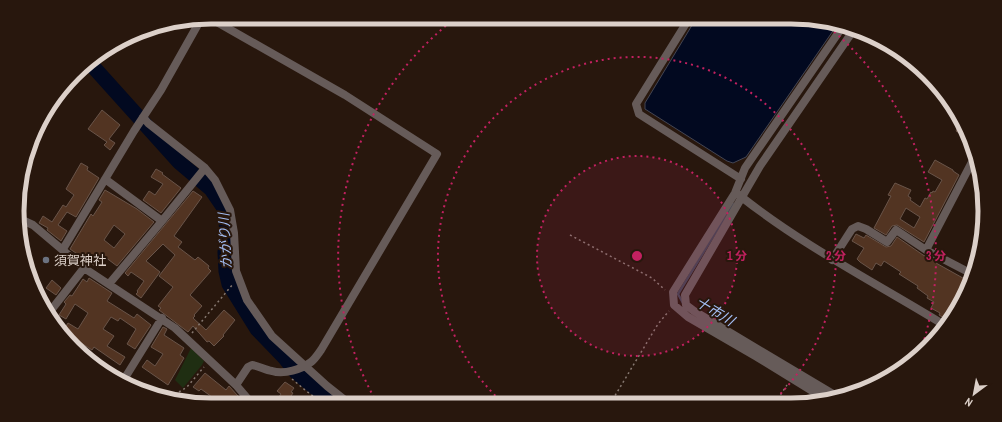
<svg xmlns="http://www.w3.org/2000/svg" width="1002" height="422" viewBox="0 0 1002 422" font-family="'Archivo Narrow','Noto Sans JP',sans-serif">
<rect width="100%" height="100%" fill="#28170d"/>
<path fill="#1f2e12" d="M191 348 204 361 202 365 183 388 175 380Z"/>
<path fill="#020920" stroke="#434553" d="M697 17H791L837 25 746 157 733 163 727 161 645 109V103Z"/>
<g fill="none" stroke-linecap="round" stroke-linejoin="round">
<path stroke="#434553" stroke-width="2.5" d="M683 303 678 294 733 204"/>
<path stroke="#020920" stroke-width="15" d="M89 62 179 162 211 189 224 208 228 238 225 252 226 271 229 284 257 329 285 358 296 372 314 387 340 405"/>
</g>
<path fill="#523422" stroke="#695449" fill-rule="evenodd" d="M102 110 120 125 109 139 115 143 110 150 104 145 107 142 88 129Z
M962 121 965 125 968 138 956 131Z
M935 160 953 170V171L959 175 924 242 897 225 892 226 886 235 874 228 891 196 888 195 895 183 911 190 908 196 911 198 910 200 920 207 925 198 927 199 931 192 932 193 933 191 935 192 942 180 928 172ZM906 208 920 217 914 228 900 219Z
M81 163 88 167 87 170 99 178 76 217 67 212 58 225 67 231 61 241 47 230 48 228 39 223 43 216 52 222 63 205 66 207 74 195 66 189Z
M156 169 163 173 162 174 181 188 161 213 143 200 149 191 155 195 163 184 151 177Z
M105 190 137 209 154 222 117 266 105 257 98 268 70 249 91 214 93 216 102 202 99 200ZM114 225 125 234 114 248 104 240Z
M193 191 202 197 174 236 182 242 178 247 195 260 198 257 209 266 208 268 211 271 190 295 202 306 194 315 195 316 193 318 206 330 224 310 235 320 223 335 224 336 214 346 209 341 207 342 193 326 188 332 159 310 161 308 158 306 173 287 159 276 175 255 163 244 146 261 160 272 141 298 136 294 138 292 137 291 144 281 131 272 128 276 125 273Z
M856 234 864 238 866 235 886 247 891 246 897 237 923 255 937 262 936 263 970 282 950 322 939 315 940 313 931 308 934 302 927 298 928 296 917 288 918 286 899 274 901 272 884 261 881 266 876 263 872 270 860 262 857 259 864 248 852 241Z
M89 278 112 293 107 301 134 318 137 314 151 325 135 349 127 344 136 329 120 318 118 321 111 317 103 329 114 336 107 346 125 357 120 365 94 347 92 350 63 331 68 323 78 329 88 313 75 304 66 319 59 315 66 304 64 302 70 295 72 296 83 279 87 282Z
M52 280 61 288 56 295 46 288Z
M163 327 167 329 164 335 184 348 180 355 184 358 168 385 142 367 147 360 155 366 163 354 151 347Z
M205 373 226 390 229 386 246 405 206 404 212 397 201 389 199 391 193 387Z
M134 379 151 391 148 395 130 385Z
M285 382 294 388 291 392 293 393 285 405H275L277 402 276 401 281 394 277 391Z"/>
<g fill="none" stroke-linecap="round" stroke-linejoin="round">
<path stroke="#867870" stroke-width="1.5" stroke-dasharray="2 3" stroke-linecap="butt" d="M570 235 652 278 665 290
M192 333 233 284
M292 379 305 390 325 405
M179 392 187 387 204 367
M775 403 787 385
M571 404 576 398 585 404
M610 404 658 324 669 311"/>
<path stroke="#665b59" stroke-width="8" d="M208 17 345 95 437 154 321 350C318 354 315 359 311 362 302 369 284 375 272 371 265 370 259 366 252 365L248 367 236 385
M690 17 636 104 639 114 741 179
M143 117 148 123 205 168 215 180 230 210 234 233 236 271 247 300 272 336 327 386 351 405
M105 179 162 221 109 284
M739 195C803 246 876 283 946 326
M20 219 33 225 84 268 175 328 236 385 253 405
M162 221 205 168
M63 249 134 131 161 90 201 19
M926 250 974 158
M832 260 852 229 858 226 866 229 887 242 896 230 926 250 974 275
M47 313 52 309 84 268
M123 381 162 318
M838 397 694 311 686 305 685 295 760 166 855 28
M827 400 757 357 688 317 674 305 673 292 735 193 745 168 843 26"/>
</g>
<circle cx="637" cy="256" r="100" fill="#c32160" fill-opacity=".12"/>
<g fill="none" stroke="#c32160" stroke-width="2" stroke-dasharray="2 4">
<circle cx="637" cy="256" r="100"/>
<path d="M504 404A199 199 0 1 1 771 403"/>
<path d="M377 403A299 299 0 0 1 457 17M825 24A299 299 0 0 1 919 356"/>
</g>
<circle fill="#6b7280" stroke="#28170d" stroke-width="1.5" cx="46" cy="260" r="4"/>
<g text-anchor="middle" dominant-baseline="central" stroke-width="4" stroke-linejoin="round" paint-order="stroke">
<g font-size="13" fill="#dcd0c9" stroke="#28170d" text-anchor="start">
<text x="54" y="260">須賀神社</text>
</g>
<g font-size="14" font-style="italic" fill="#a3bef4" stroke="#28170d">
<text transform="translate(225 241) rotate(-93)">かがり川</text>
<text transform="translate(715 311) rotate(31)">十市川</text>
</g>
</g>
<path d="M0 0H1002V422H0ZM211 24H791A187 187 0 0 1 978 211V211A187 187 0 0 1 791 398H211A187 187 0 0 1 24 211V211A187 187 0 0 1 211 24Z" fill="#28170d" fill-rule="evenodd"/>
<path fill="none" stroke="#dcd0c9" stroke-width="5" d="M211 24H791A187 187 0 0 1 978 211V211A187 187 0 0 1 791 398H211A187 187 0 0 1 24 211V211A187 187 0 0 1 211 24Z"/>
<circle cx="637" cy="256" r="6" fill="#c32160" stroke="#28170d" stroke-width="2"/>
<g font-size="12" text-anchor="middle" font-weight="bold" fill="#c32160" stroke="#28170d" stroke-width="4" stroke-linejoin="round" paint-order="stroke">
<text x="737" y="260">1 分</text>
<text x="836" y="260">2 分</text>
<text x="936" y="260">3 分</text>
</g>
<g transform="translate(974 394) rotate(212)" stroke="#28170d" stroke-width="3" paint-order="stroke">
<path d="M0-3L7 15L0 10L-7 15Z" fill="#dcd0c9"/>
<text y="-6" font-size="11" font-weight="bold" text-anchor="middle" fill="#dcd0c9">N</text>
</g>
</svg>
